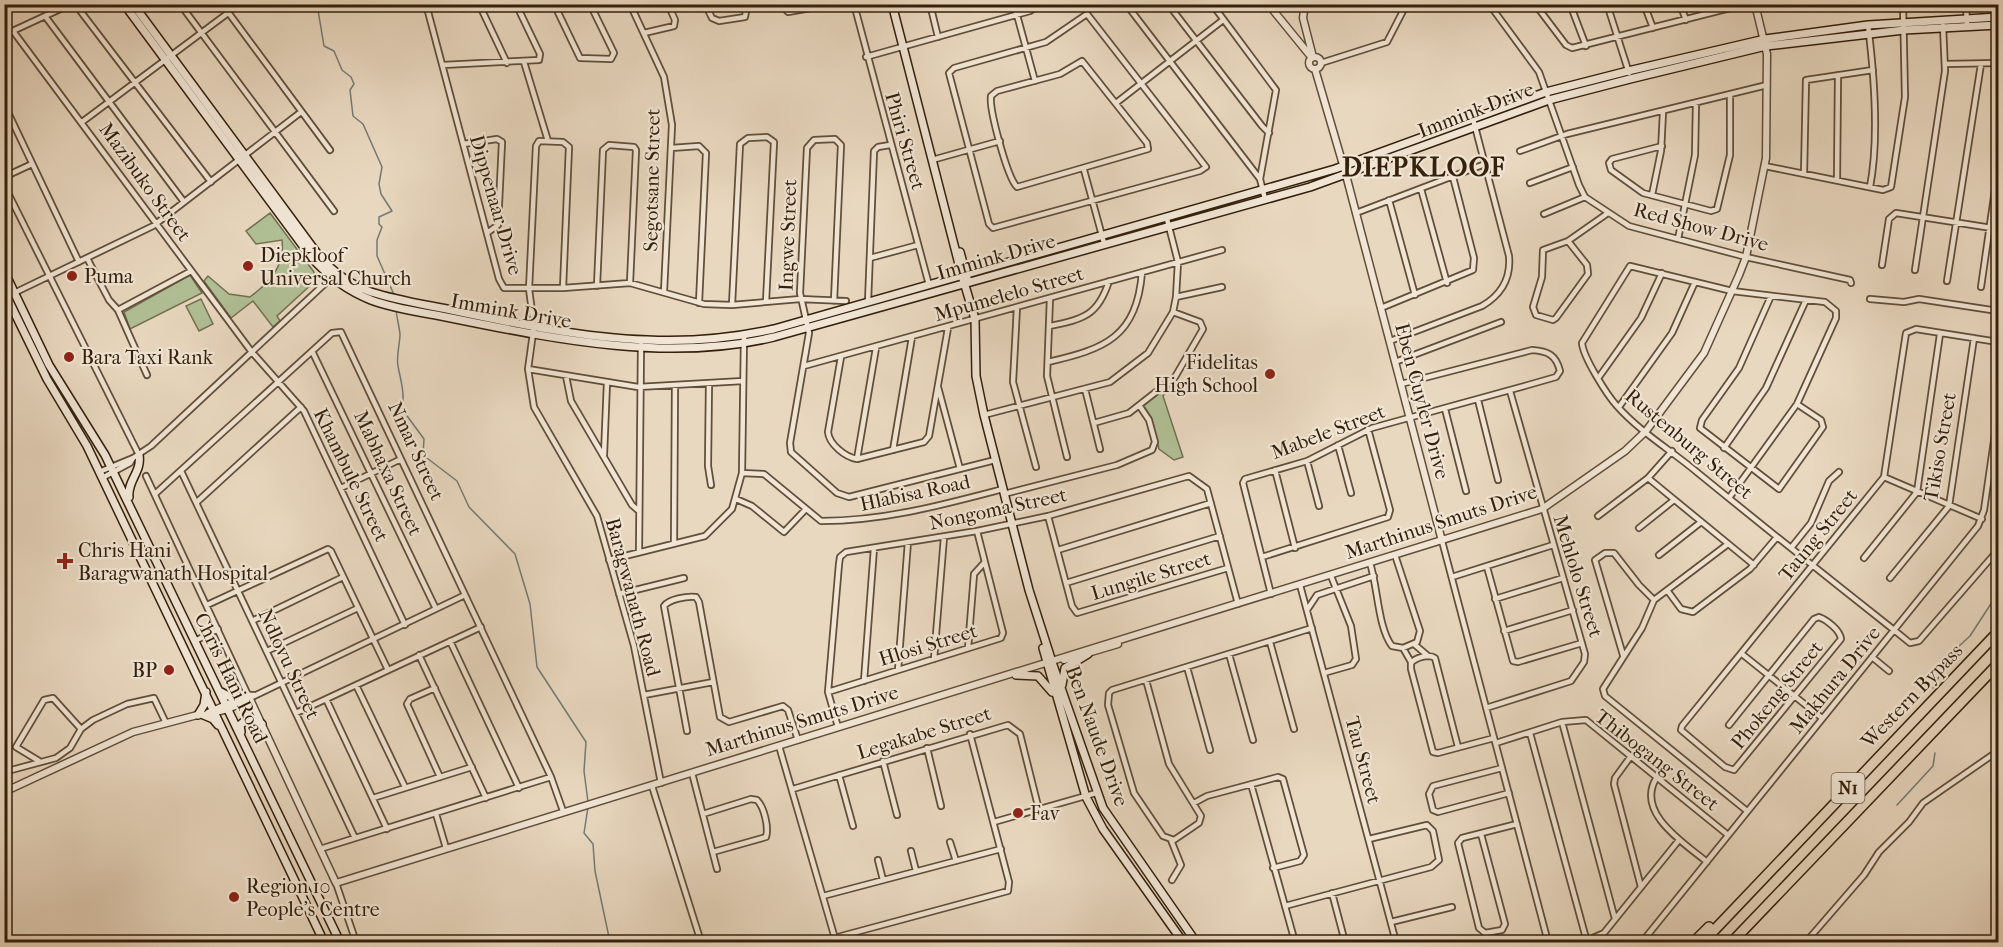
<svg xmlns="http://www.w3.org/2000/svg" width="2003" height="947" viewBox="0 0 2003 947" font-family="'IM FELL French Canon',serif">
<rect width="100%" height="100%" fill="#e9d8c0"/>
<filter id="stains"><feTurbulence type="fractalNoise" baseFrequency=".00333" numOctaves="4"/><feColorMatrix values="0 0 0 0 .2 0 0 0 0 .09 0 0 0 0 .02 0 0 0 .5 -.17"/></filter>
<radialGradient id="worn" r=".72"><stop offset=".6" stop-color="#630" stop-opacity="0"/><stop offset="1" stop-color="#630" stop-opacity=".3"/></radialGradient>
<path fill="#b1c096" stroke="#727051" stroke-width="1.5" d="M270 213 314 272V282L277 316 280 321 273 327 253 301 231 318 204 281 208 276 229 294 250 297C270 282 285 266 282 240L256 244 246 231Z
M190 275 202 293 130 329 124 312Z
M201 299 213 324 199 331 186 306Z
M1177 377 1163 396 1183 457 1174 460 1159 449 1151 417 1143 405Z"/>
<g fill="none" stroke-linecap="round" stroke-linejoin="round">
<path stroke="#727b76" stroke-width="1.5" d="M317 4 324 46 334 51 342 70 351 77 354 84 350 90 353 116 363 124 382 167 379 184 381 194 392 211 379 217V224L382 227 377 240V256L395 297
M396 310C397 318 399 326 400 334 400 344 396 356 398 366 401 382 405 393 402 409L424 439 423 455 457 481 469 507 515 554 530 604 537 667 586 742 584 771 588 802
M1933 688 1943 669 1954 661 1957 648 1970 636 1998 593
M1897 805 1933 766 1935 753
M588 807 584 833 593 844 595 871 610 942"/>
<g stroke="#614e39" stroke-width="8">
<path id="minor" d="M75 4 211 182
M180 4 334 211
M222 4 330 150
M426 4 499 279 504 288H563L630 283 704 304 732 305 800 299 846 301
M479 4 507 63
M554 4 580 58 611 59 614 53 590 4
M630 4 664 77 672 125 664 292
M705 4 712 18 719 21 745 17 746 11 743 4
M780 4 788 12 811 8 815 4
M854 4 929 285
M930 4 938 37
M1014 4 1035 81
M1126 4 1260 179
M1168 4 1262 126 1269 133
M1212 4 1276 90 1260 179 1265 199
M1489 4 1539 72 1579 185 1585 197 1629 226 1746 257 1850 280 1851 283
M1535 4 1566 45 1572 48 1746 4
M1570 4 1586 46
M1607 4 1629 73
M1644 4 1653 28
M1680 4 1686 20
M1966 4 1967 26
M1087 14 1206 167 1200 171 993 228 989 224 949 73 954 68 1046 42Z
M45 16 184 202
M1868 25C1874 73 1879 140 1870 187
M13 31 251 351 304 411 405 625
M644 33 674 26 675 20 668 4
M4 35 71 4
M866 57 1030 11 1039 4
M1082 61 1147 143 1148 149 1017 187C1007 177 989 109 991 96L997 91 1060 74Z
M524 62 548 141
M1321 63 1387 42 1403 11
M1945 64 1998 63
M443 65 539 60 540 54 516 4
M1116 103 1223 20
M4 104 79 262
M82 122 228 13
M463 144 497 139 502 142 498 225 487 233
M1662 146 1612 159 1609 163 1611 170 1643 193 1711 211 1717 209 1730 155V94
M671 148 699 146 706 153 699 303
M1520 151 1567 134 1767 85
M932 160 1000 141
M1765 166 1883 190 1891 187 1905 97 1903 4
M1084 170 1104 243
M1804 174 1806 80 1873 70
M4 177 32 164
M1837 180 1838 75
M1530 183 1573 167
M4 185 139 455
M1421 189 1447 283
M1652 195 1661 151 1663 112
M1389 200 1415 295
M1356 213 1485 164
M1544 214 1585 197
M1678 239 1695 155 1696 103
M1568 241 1587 265 1588 274 1556 318 1553 320 1536 315 1533 307 1542 277 1543 250 1568 241 1608 213
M87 258 109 300 118 310 147 375
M870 258 918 245
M1882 265 1889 219 1896 213 1998 229
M1915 270 1945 71 1943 26
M1947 281 1981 64
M597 286 603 150 609 145 634 147 636 150 630 283
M1981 287 1998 169
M563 288 569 147 563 142 539 141 536 146 529 289 534 326 528 369 534 407 597 516 634 646 661 783
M12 294 153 226 301 112
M1771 296 1739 368 1702 420 1700 428 1779 489 1823 427 1821 420 1797 404
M1176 297 1222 287
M1050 298 1047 376 1067 457
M1870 299 1904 302 1919 299 1998 311
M834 301 841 145 835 139 814 140 807 148 800 293 809 333 790 443 791 452 837 493 849 497 995 460
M868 302 874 151 878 147 890 145
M732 305 740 144 748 138 767 137 774 142 766 302
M1017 307 1013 382 1036 467
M1381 308 1473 270 1474 258 1453 177
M118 310 191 271
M1050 326C1083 319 1098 316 1109 281
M1390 341 1482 306C1501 295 1511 278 1509 256L1473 119
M312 351 436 609
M841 357 828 432C829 444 845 457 857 459L924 442 929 436 948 328
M1048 362C1105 349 1137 337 1142 272
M1395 362 1501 322
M804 366 1222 250
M528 369 638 387 743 381
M566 376 571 401 632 505 639 511
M1599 377 1641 318 1662 273
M709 383 708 466 711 485
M938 387 960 469
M1085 389 1100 449
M1478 400 1498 480
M1619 407 1672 333 1695 282
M1445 409 1466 491
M984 415 1110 382 1148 353 1173 312 1176 297 1178 262 1167 219
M1094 423 1129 413 1175 377 1203 329 1200 322 1173 312
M1338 445 1351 493
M1724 448 1766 388 1806 300
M893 450 912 337
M604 455 607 382
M857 459 876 348
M1307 461 1319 506
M1275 470 1295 548
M181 471 355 838
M99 472 133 458 151 446 332 277
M742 473 764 474 821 521C884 521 942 505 1003 489
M146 476 248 695H254
M1884 477 1982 519
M102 478 130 463 133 458
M1648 478 1754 565
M341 488 401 459
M155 494 332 333 341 332 551 777 563 811
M1004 494 1117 465 1152 450 1155 442 1149 420 1139 405
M1729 498 1797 404 1836 318V311L1825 302 1732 291 1630 266 1582 343C1583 357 1607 395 1617 406 1640 432 1672 451 1698 473 1763 526 1828 578 1894 630L1910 643 1919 641 1998 550
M736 499 752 506 784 532 805 510
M197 502 301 407
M1048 516 1072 606 1077 613 1228 568
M1598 516 1648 478 1672 451
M1639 528 1674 500
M1442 541 1548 942
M674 544 675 385
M1728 544 1654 600 1642 628 1603 689 1605 696 1747 811
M1791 548 1811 523 1829 481 1839 472
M1058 550 1211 503
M639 552 641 345
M1659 555 1701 522
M1262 557 1388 517 1390 510 1368 429
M1864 558 1917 492 1940 334
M609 560 705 536 732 509 742 473 744 336
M1370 563C1378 588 1378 628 1392 646L1403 648 1417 642 1420 631 1395 555
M1487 567 1513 661 1518 662 1582 643
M1452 577 1553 545
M1890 578 1949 506 1974 338
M1066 583 1220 536
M1300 585 1396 942
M1667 590 1681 609 1693 612 1750 569 1777 537
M619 594 684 578
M1271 594 1243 483 1245 479 1307 461 1372 428 1528 385 1556 377 1560 371C1556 355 1548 351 1532 350L1401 384
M1495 599 1563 578
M207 605 328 549 331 551 388 670
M1307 610 1317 595 1374 576
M252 621 343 577
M1504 631 1573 610
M195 641 218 629
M450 641 519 788
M1270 642 1294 729
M1414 644 1428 656
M968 648 974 574 984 563
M1403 648 1411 662
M267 651 358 608
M1229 654 1253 740
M1742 654 1822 718
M419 655 486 798
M1623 655 1595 560 1605 553H1614L1639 585 1654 600
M1872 657 1889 671
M934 659 944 537
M1187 667 1210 750
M898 670 908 542
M1324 673 1352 665 1356 659 1351 626 1331 576
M1146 680 1169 764 1201 816 1199 823 1174 840 1163 836 1134 793 1108 705 1109 693 1112 690 1312 628
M864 681 874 548
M356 685 405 787
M435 688 410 699 407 704 440 777
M828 692 1001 638 1003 633 977 531
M644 695 713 682
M252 697 465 595
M326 699 387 829
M1486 708 1571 681 1584 662 1585 654 1510 391
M296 713 481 627
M1562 722 1615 919
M1729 725 1814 619 1819 617C1827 620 1840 630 1841 639L1734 770 1725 767 1681 730 1682 726 1884 477 1906 333 1916 329 1998 342
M838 727 828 692 839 564 840 557 846 552 977 531 1048 516 1189 476 1207 489 1238 604
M687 731 664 606C669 599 687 596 696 597L699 602 720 717 729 722 783 706 788 710 798 740
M1530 733 1587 942
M1496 743 1562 722 1586 720 1728 835
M779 746 836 942
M1458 747 1435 658C1429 654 1416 657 1411 663V669L1433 752 1438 753 1494 738
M927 748 941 806
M1631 756 1615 778 1614 784 1641 887
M39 761 16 747 44 700 53 698 81 729
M883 761 897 815
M1502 768 1433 786 1429 794 1433 810 1438 812 1509 793
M4 772 56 758 70 748 81 729 93 720 127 704 154 698 165 721
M692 773 717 869
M839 775 853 826
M1657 777C1634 812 1684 843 1707 862
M1251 784 1295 942
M652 786 701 942
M793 789 1008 725 1020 734 1039 810
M373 798 472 767
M1194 803 1207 796 1278 777 1283 779 1304 855 1300 861 1273 868
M436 814 446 848
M703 814 751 799 757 800C764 807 769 827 766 837L713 852
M994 822 1096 793
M1481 834 1505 924 1502 930 1485 933 1479 928 1458 843 1462 838 1517 824
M1171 840 1181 865 1172 880
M950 842 956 861
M320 849 551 777
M911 851 916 871
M878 860 883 880
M336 883 356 942
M1332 893 1345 942
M823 896 1001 849
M1285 906 1431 867 1439 860 1433 831 1427 825 1369 839
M1391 922 1452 907
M834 938 1008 891 1009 882 970 734
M1586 941 1604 933 1679 840
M1336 942 1345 940
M1642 942 1978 526 1984 510 1998 413
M1806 942 1864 875 1879 852 1909 822 1923 803 1998 751"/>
</g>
<g stroke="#614e39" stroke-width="9">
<path id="tertiary" d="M1268 4 1312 58
M1274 4H1295
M1305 4 1303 18 1313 57
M1309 63a6 6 0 1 1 12 0a6 6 0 1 1-12 0Z
M1315 69 1346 175 1442 541
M1064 660 1118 644
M208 713 248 695 336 883 1542 509 1625 451 1646 431 1704 353 1739 275 1746 257 1766 158 1767 54 1755 4
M211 713 228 709 250 699
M4 792 133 732 201 714"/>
</g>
<g stroke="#34200c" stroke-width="10">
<path id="secondary" d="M124 4 312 258C328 276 348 291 371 300 398 310 429 313 456 319 559 340 671 362 774 337L1310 187 1549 100 1630 79 1766 46 1904 30 1998 25
M133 4 319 256C333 272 351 285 371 292 399 301 428 305 456 311 517 324 585 338 647 340 689 342 733 338 774 329L1335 169 1546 92 1628 71 1765 39 1868 25 1998 17
M892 4 961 272 975 319 976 376 984 415 1029 590 1054 668 1103 808 1196 942
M960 252 967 278
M4 271 49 365 105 455 340 942
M4 291 47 379 87 446 324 942
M129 497C127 481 142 472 139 455
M1043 648 1086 797 1103 829 1183 942
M1016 675 1038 676 1052 692
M1062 685 1065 668 1088 654
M221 692 236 700
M201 714 213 719 218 725
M198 715 204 705 206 692
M241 732 240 725 247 719H255L262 724"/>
</g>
<g stroke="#34200c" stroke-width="12">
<path id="motorway" d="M1694 942 1709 927
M1703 942 1998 632
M1732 942 1998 664"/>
</g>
<use href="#minor" stroke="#f1e6d6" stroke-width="4.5"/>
<use href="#tertiary" stroke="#f1e6d6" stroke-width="6"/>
<use href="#secondary" stroke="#f1e6d6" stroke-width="7"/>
<use href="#motorway" stroke="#e9d8c0" stroke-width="9"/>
</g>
<g fill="#8f2418" stroke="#f1e6d6" stroke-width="2">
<circle cx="248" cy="266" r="6"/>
<circle cx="72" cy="276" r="6"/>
<circle cx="69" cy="357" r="6"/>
<circle cx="1270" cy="374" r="6"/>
<path d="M62 552h6v6h6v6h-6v6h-6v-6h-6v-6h6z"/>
<circle cx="169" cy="670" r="6"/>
<circle cx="1018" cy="813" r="6"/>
<circle cx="234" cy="897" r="6"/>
</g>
<g text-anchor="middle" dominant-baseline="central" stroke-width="4.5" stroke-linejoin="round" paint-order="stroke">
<rect fill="#f1e6d6" stroke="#6d5b49" stroke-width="1.5" x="1831.5" y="773" width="33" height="30" rx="4.5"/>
<g font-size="18" font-weight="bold" fill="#34200c">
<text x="1848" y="788">N1</text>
</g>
<g font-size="20" fill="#34200c" stroke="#f1e6d6">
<text transform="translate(1476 110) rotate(-21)">Immink Drive</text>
<text transform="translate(905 141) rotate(74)">Phiri Street</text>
<text transform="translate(652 180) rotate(-89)">Segotsane Street</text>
<text transform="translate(145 182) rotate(54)">Mazibuko Street</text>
<text transform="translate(496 205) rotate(74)">Dippenaar Drive</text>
<text transform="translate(1701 227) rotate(15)">Red Show Drive</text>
<text transform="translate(788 235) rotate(-88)">Ingwe Street</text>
<text transform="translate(996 257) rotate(-16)">Immink Drive</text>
<text transform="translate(1009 294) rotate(-16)">Mpumelelo Street</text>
<text transform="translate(511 311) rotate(10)">Immink Drive</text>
<text transform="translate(1422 401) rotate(75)">Eben Cuyler Drive</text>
<text transform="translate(1328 432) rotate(-21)">Mabele Street</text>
<text transform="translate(1689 444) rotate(40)">Rustenburg Street</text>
<text transform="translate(1940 447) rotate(-80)">Tikiso Street</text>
<text transform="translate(416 451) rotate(65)">Nmar Street</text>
<text transform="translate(388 473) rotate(65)">Mabhaxa Street</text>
<text transform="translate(351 475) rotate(64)">Khambule Street</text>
<text transform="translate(915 493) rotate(-12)">Hlabisa Road</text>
<text transform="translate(998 509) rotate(-12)">Nongoma Street</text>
<text transform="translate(1441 522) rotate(-18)">Marthinus Smuts Drive</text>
<text transform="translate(1818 535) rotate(-51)">Taung Street</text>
<text transform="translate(1151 576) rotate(-17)">Lungile Street</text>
<text transform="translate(1578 576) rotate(73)">Mehlolo Street</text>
<text transform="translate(633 597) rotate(75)">Baragwanath Road</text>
<text transform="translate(928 645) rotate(-17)">Hlosi Street</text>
<text transform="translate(289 664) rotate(65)">Ndlovu Street</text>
<text transform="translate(231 678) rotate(64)">Chris Hani Road</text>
<text transform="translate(1835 680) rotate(-51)">Makhura Drive</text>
<text transform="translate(1777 695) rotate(-51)">Phokeng Street</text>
<text transform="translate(1912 696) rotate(-46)">Western Bypass</text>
<text transform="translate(802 721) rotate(-17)">Marthinus Smuts Drive</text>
<text transform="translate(924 733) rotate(-17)">Legakabe Street</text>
<text transform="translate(1097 736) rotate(70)">Ben Naude Drive</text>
<text transform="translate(1363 760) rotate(75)">Tau Street</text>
<text transform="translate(1657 760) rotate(38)">Thibogang Street</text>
</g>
<g font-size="20" fill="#34200c" stroke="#f1e6d6" text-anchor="start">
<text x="260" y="255">Diepkloof<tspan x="260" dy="23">Universal Church</tspan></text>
<text x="84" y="276">Puma</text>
<text x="81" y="357">Bara Taxi Rank</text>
<text x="1258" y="362" text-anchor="end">Fidelitas<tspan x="1258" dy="23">High School</tspan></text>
<text x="78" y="550">Chris Hani<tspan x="78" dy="23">Baragwanath Hospital</tspan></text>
<text x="157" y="670" text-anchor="end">BP</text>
<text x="1030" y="813">Fav</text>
<text x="246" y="886">Region 10<tspan x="246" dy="23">People's Centre</tspan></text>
</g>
<g font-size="26" font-weight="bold" letter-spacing="1.5" fill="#34200c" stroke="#f1e6d6">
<text x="1424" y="167">DIEPKLOOF</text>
</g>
</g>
<rect width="2003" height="947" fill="none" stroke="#e9d8c0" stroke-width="24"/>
<rect x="6" y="6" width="1991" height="935" fill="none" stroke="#34200c" stroke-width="3"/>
<rect x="12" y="12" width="1979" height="923" fill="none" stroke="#34200c" stroke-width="1.5"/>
<rect width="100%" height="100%" filter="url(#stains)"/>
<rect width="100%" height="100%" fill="url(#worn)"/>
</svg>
